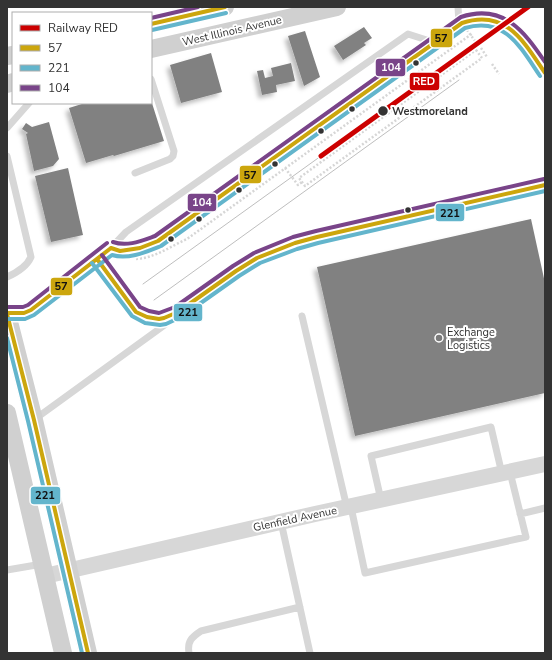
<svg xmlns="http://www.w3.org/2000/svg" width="552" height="660" viewBox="0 0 552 660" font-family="'Nunito Sans',sans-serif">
<defs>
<filter id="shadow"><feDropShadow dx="-3.5" dy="3.5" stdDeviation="2" flood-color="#0004"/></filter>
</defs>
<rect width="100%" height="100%" fill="#fff"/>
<path fill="#818181" filter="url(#shadow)" d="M364 27 372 38 364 43 366 45 343 60 334 46Z
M305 31 320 77 304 86 288 36Z
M211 53 222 92 181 103 170 65Z
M291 63 295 81 276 85 277 92 262 95 257 71 263 70 265 78 273 76 271 68Z
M151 100 164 141 114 156 113 155 86 163 69 108 85 103H151Z
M49 122 59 159 53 166 34 171 26 134 28 133 22 129 26 123 32 127Z
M68 168 83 235 51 242 35 176Z
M531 219 545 283V393L355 436 317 267Z"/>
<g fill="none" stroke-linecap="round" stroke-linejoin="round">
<path stroke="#d6d6d6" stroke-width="2.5" stroke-dasharray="2 2" stroke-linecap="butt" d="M467 30 475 41
M481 48 487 57
M476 50 482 58 305 186 299 178Z
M492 64 499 74
M285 168 298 185 302 182
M136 259C155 258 171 246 187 239L473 33"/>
<path stroke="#d7d7d7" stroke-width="7" d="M458 7 459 23
M7 128 29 103
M7 156 31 257C27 266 16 273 7 277
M135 173 170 159 173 156 174 151 151 79
M111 248 120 251 140 248 158 241 452 31C461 22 463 22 476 20 511 14 528 49 545 73
M97 259 136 312 147 317 159 319 164 318 178 312 236 271 257 258 295 243 317 237 545 185
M7 313H24L31 310 111 248 126 232 408 34 436 43
M302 316 347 508
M35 419 166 324 175 315
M381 500 371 456 491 427 502 474
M351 507 365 573 526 537 510 472
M520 514 545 508
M281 522 310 653
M7 570 42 564
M189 653C187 641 192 637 201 631L300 607"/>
<path stroke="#d7d7d7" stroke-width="16" d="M45 576 315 514 545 464"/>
<path stroke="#d0d0d0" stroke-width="18" d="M151 24 225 7
M151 49 337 7
M7 56 13 55
M7 84 13 82
M7 314 34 420 88 653
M7 413 63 653"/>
<path stroke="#bebebe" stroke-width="1" d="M143 284 321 156
M154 300 459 80"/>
<g stroke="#fff" stroke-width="7">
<path id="bus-1" d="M151 24 225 7
M111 248 120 251 140 248 158 241 462 23C506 8 524 42 545 73
M97 259 136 312 147 317 159 319 164 318 178 312 236 271 257 258 295 243 317 237 545 185
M7 313H24L31 310 111 248
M7 314 34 420 88 653"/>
</g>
<g stroke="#fff" stroke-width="7">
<path id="bus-2" d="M152 30 226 13
M92 263 132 316 145 323 160 325 166 324 181 317 239 276 260 263 297 249 318 243 545 191
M7 319H25L34 315 112 255C128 260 146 252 161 246L465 28C505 16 521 48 540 76
M7 338 28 421 82 653"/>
</g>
<g stroke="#fff" stroke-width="7">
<path id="bus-3" d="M151 18 198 7
M113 242C127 247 141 241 155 236L461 17C503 3 524 31 545 62
M102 255 140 307 149 311 159 313 175 307 233 266 254 253 293 237 316 231 544 179
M7 307H23L28 305 107 243"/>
</g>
<use href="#bus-1" stroke="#cca60d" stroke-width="4"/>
<use href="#bus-2" stroke="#63b5cc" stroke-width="4"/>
<use href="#bus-3" stroke="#794489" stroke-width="4"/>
<g stroke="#fff" stroke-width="8">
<path id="rail-1" d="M321 156 528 7"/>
</g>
<use href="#rail-1" stroke="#c00" stroke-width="5"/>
</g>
<g fill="#333" stroke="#fff" stroke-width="1.5">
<circle cx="416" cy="63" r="3.5"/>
<circle cx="352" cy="109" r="3.5"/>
<circle cx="383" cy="111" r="5.5"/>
<circle cx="321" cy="131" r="3.5"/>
<circle cx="275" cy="164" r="3.5"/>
<circle cx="239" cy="190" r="3.5"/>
<circle cx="408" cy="210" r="3.5"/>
<circle cx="199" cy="219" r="3.5"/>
<circle cx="171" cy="239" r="3.5"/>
</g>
<circle fill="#7a7a7a" stroke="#fff" stroke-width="1.5" cx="439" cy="338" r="4"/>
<g text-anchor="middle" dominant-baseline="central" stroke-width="4" stroke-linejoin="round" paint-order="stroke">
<g font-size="11" fill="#333" stroke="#fff">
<text transform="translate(232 31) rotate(-13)">West Illinois Avenue</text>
<text transform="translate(295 519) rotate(-12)">Glenfield Avenue</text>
</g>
<g font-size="11" font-weight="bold" fill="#333" stroke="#fff" text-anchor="start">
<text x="392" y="111">Westmoreland</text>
</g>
<g font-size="11" fill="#333" stroke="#fff" text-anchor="start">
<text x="447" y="332">Exchange<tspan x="447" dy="13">Logistics</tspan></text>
</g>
</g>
<g stroke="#fff" stroke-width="1.5">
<rect x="430" y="28" width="23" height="20" rx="4" fill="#cca60d"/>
<rect x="375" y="58" width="31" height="19" rx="4" fill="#794489"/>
<rect x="409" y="72" width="31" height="19" rx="4" fill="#c00"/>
<rect x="239" y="165" width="23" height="19" rx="4" fill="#cca60d"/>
<rect x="187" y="193" width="30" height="19" rx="4" fill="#794489"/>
<rect x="435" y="203" width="30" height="19" rx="4" fill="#63b5cc"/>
<rect x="50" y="277" width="23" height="19" rx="4" fill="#cca60d"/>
<rect x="173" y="303" width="30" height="19" rx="4" fill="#63b5cc"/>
<rect x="30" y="486" width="31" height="19" rx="4" fill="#63b5cc"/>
</g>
<g font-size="11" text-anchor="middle" font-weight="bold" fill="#fff">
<text x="391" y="71">104</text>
<text x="424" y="85">RED</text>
<text x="202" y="206">104</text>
</g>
<g font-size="11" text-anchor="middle" font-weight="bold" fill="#111">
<text x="441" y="42">57</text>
<text x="250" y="179">57</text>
<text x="450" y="217">221</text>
<text x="61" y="290">57</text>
<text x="188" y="316">221</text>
<text x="45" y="499">221</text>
</g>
<rect width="552" height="660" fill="none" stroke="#333333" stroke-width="16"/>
<rect x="12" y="12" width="140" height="92" fill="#ffffff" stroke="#adadad"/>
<rect x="20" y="25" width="20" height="6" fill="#cc0000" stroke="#adadad"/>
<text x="48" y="32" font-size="12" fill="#333333">Railway RED</text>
<rect x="20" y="45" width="20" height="6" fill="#cca60d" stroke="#adadad"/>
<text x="48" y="52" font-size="12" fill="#333333">57</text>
<rect x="20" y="65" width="20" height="6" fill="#63b5cc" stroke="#adadad"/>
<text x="48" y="72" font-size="12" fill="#333333">221</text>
<rect x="20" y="85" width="20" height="6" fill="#794489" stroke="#adadad"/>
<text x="48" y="92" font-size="12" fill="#333333">104</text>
</svg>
